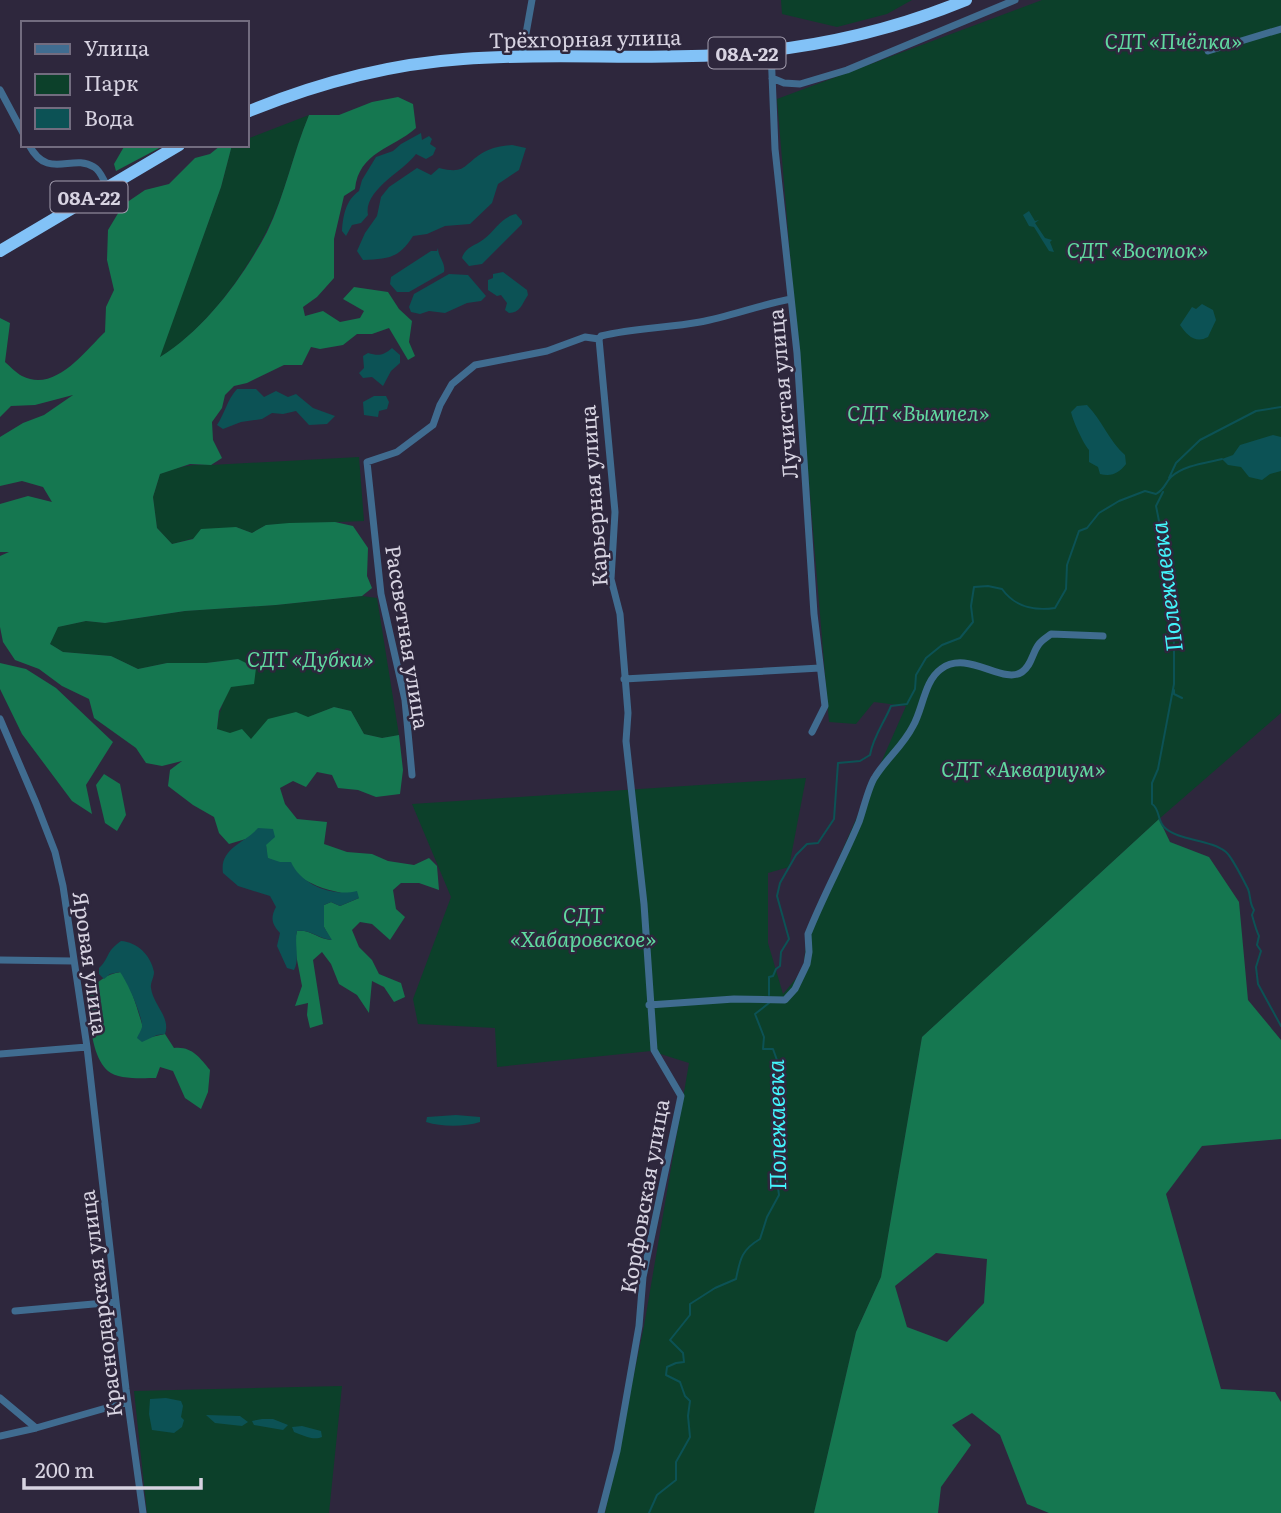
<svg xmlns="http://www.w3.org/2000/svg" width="1281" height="1513" viewBox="0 0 1281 1513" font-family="Literata,serif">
<rect width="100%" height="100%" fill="#2e273d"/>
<path fill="#0c402a" d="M781 0H912L887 14 837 27 782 14Z
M1042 0H1281V713L1159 819 922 1037 881 1277 856 1332 814 1513H605L644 1326 689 1063 651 1051 497 1067 495 1028 418 1024 413 999 451 897 412 804 806 778 789 867 768 873V943L783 994 803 970 808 928 906 706 874 702 856 724 829 722 777 99Z
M309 115C293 153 285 196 266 232 241 280 205 329 159 358L221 187 232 145H247V139Z
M359 457 364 521 266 525 252 533 236 527 172 544 157 528 153 497 160 474C178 467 192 464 211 465Z
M362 596 377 598 399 735 382 738 364 734 351 711 334 707 251 740 217 730C219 705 232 683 239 659L206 663H167L138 669 111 656 63 652 50 644 57 627 86 621 105 623 185 611 276 605Z
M342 1386 329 1513H147L134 1391Z"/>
<path fill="#157750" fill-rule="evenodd" d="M398 97 413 104 416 128C392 149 359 152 355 189L344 196 334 239V278L317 297 303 307 305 316 323 311 340 322 360 318 364 311 343 299 354 287 388 292 399 309 412 321 409 342 415 356 408 360 389 328 372 334H357L343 345 320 349 311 347 302 365H284L247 383 234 386 225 395 222 408 212 422 213 440 222 458 211 465 190 464 160 474 153 497 157 528 172 544 193 539 201 529 236 527 252 533 266 525 289 523 335 522 353 526 368 548 367 576 372 588 362 596 276 605 185 611 105 623 86 621 58 627 50 644 63 652 111 656 138 669 167 663H206L238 659 256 668 254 684 231 687 219 711 217 729 230 733 242 729 251 739 268 719 296 712 308 717 334 707 351 711 364 734 382 738 399 735 403 770 400 794 376 797 358 790 338 788 332 775 317 772 306 787 293 781 280 788 285 804 297 819 327 822 324 844 347 852 372 854 388 861 414 865 429 858 437 866 439 890 419 883H401L393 890 396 909 405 917 390 940 372 924 360 922 352 930 359 947 372 960 379 974 401 983 405 997 394 1002 384 987 372 981 369 1013 357 995 339 984 331 964 322 952 313 960 323 1024 310 1028 307 1015 308 1003 295 1006 302 986 294 944 297 931C310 929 318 939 331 940L324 927V905L331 902 340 906 359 898C343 892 326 891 311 883 295 876 285 864 267 858L266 845 249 838 229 844 219 833 214 817 193 805 168 786 170 770 182 761 162 766 146 763 136 748 94 718 89 699 62 686 39 669 15 660 3 642 0 627V556L9 552H0V504L28 496 52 502 43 487 22 481 0 486V437L23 423 44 415 73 395 35 405 11 406 0 417V318L10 323 5 362C10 366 16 373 22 376 55 393 84 352 105 332L106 307 114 290 107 260 108 230 123 205 145 190 169 184 195 158 210 154 220 146 232 145 221 187 160 357C205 329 242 279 267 232 285 195 293 153 309 115H339L372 102Z
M125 145H165L116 171 114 164Z
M0 663 26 669 56 688 113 742 86 785 92 814 72 801 22 734 0 689Z
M104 774 120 784 126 815 117 831 105 823 96 785Z
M1159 819 1170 842 1209 857 1239 902 1248 1000 1281 1040V1139L1202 1146 1166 1194 1221 1389 1275 1392 1281 1402V1513H1049L1027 1504 1000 1435 972 1413 952 1425 971 1445 941 1487 938 1513H814L856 1332 881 1277 922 1037ZM936 1253 987 1259 984 1303 947 1342 907 1327 895 1286Z
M121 972C135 992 138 1016 147 1038L165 1034 174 1048C192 1046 200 1058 210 1070L208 1092 201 1109 185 1098 173 1071 160 1067 156 1078C143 1078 118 1080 108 1071 90 1055 89 1014 89 992 98 981 106 974 121 972Z"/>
<path fill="#0c5255" d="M421 133 422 140 429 136 432 139 430 144 436 148 433 155 426 159 416 154C404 171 363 190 368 215L361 223 352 225 346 236 342 231C343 215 346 200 359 191L362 180 376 157 393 151 401 144Z
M512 145 526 148 519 170 498 184 492 203 470 224 445 226 427 234 413 236C399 258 389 259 363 260L357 251 365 233 377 216 381 197 389 187 417 168 431 175 439 168C467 175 463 164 484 152 493 147 502 146 512 145Z
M1029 211 1035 221 1039 220 1035 223 1045 238 1052 240 1050 242 1054 252 1049 251 1034 227 1029 226 1023 215Z
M516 214 522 221V224L482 264 469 266 462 258C465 247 475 246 484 239 495 231 501 217 516 214Z
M438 248C438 257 446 263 444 272L409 292H397L390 284 391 277 431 251H437Z
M503 272 527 290 528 295C522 304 520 313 509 313L505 310 507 303 501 295 497 296 488 290V280L493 278V274Z
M449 274 468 275 486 296 481 301 467 303 445 313 429 311 420 314 411 312 409 307 414 294Z
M1202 304 1213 310 1216 320 1208 337C1195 344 1187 335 1180 325L1192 307 1196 309Z
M392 348 400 355V363L391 371 383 386 372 377 363 378 359 373 364 368 363 356 368 353C378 356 383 356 392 348Z
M237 389H256L264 397 276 391 288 397 296 394 313 408 335 416 327 424 309 425 296 411 283 414 272 413 262 419 241 422 223 429 217 425C225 413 227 400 237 389Z
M374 396H386L389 402 387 409 379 411 378 417 364 415 363 402Z
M1087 405C1102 420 1109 441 1125 455L1126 464C1119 473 1112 477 1100 474L1098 467 1089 462V450C1083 443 1073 421 1071 412L1077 406Z
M1273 435 1281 437V471L1270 474 1262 480 1249 477 1241 467 1228 465 1222 459 1233 455 1240 445Z
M258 828 273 829 275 837 266 845 268 858 280 862H291C301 885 333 897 357 891L359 898 340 906 331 902 324 905V927L332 940C319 939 310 929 297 931 294 944 300 959 294 970L287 968 277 946 280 933C272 924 270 918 276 907L270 896 238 886 223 873C219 848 245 843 258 828Z
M121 941C137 942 151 955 154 972 154 978 150 983 151 988 153 1005 171 1017 165 1034L157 1035 142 1042 137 1038C138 1035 141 1031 142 1027 143 1017 127 981 120 972L110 974 104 979 99 974V968C110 958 105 952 121 941Z
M456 1115 480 1117V1122C464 1127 442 1127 426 1122L427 1117Z
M166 1398 181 1401 183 1406 181 1417 184 1420 182 1427 174 1433 152 1430 149 1414 150 1399Z
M206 1415 240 1416 248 1422 242 1426 215 1423Z
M262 1419H273L288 1425 283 1430 254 1425 252 1421Z
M302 1426 321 1431 322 1437C314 1441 302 1435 294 1432L292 1427Z"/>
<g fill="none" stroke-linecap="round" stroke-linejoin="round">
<path stroke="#0c5255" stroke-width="2" d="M1169 478 1176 463 1200 440 1256 411 1281 407
M1163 492 1156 506 1164 546 1174 644V684L1158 769 1152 783V804C1160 809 1157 820 1164 827 1178 841 1210 839 1226 852 1231 856 1245 883 1248 889 1251 896 1249 903 1254 910L1252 915C1254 922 1256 930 1259 936L1257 945 1261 951 1256 967 1258 984 1281 1026
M1174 690V694L1182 698
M769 995V977L773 976 776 969 780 966 781 952 789 939 777 896 780 883 796 855 807 844 818 843 834 819 838 763 860 761 870 755C873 737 884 723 891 706L907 704 915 689 916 675 926 658 942 645 960 638 973 622 971 606 974 587 988 586 1002 589C1015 607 1033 611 1055 608L1066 589 1067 565 1079 531 1087 528 1099 513 1119 501 1145 491 1156 494C1165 489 1165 483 1171 477 1184 465 1206 463 1222 459
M649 1513 657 1495 676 1480V1462L690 1437 688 1416 690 1401 685 1396 680 1382 666 1375 667 1367 676 1363 684 1362 683 1353 670 1340 690 1315V1304L715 1288 736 1279C740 1260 741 1250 760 1239L767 1217 779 1195 775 1166 780 1082 778 1063 773 1049H763L764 1037 755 1014 769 1003"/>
<path stroke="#406c90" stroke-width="7" d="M771 50 775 149 797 353 814 614 825 706 812 732
M1208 51 1281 29
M522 56 532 0
M772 78 784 83 800 84 847 70 1015 0
M0 90 23 133
M29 145C48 181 72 153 94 167 101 171 103 180 107 186
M599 339 615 512 611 579 620 614 628 713 626 741 644 904 654 1050 681 1096 643 1277 639 1326 617 1451 601 1513
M599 339 601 336C634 328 667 328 700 322 731 316 759 305 791 299
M624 679 820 668
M0 719 36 803 55 852 63 886 87 1047 126 1389 143 1513
M412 775 405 700 381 594 367 462 397 452 433 425 440 405 452 384 475 365 547 351 585 337 599 339
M0 960 73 961
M649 1005 734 999 785 1000 795 989 807 964 809 952 808 934C823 896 843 860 859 822 863 811 869 785 875 777 886 759 903 746 913 726 923 709 924 681 941 669 967 649 1003 685 1022 672 1032 665 1032 653 1039 644 1042 640 1047 637 1051 634L1103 636
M0 1054 87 1047
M15 1311 116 1302
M0 1398 36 1428
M0 1436 36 1428 127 1402"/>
<path stroke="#82c2f7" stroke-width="12" d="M247 112C315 84 389 64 463 59 553 52 644 61 734 54 814 48 891 31 966 0
M0 251 179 145"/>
</g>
<g text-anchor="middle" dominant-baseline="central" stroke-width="5" stroke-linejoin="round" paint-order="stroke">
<g fill="#2e273d" stroke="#a49fb0" stroke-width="2">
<rect x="708.5" y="37.5" width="77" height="31" rx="5"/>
<rect x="50.5" y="181.5" width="77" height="31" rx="5"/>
</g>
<g font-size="19" font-weight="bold" fill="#d7d3e1">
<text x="747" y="53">08А-22</text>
<text x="89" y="197">08А-22</text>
</g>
<g font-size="21" fill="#d7d3e1" stroke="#2e273d">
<text transform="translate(585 37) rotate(-1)">Трёхгорная улица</text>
<text transform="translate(781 394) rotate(-95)">Лучистая улица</text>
<text transform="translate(592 496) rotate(-94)">Карьерная улица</text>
<text transform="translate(409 637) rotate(81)">Рассветная улица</text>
<text transform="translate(92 963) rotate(82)">Яровая улица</text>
<text transform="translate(643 1196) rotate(-80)">Корфовская улица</text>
<text transform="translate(99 1304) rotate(-97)">Краснодарская улица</text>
</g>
<g font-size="21" font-style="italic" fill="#60d9a0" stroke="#2e273d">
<text x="1173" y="39">СДТ «Пчёлка»</text>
<text x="1137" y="248">СДТ «Восток»</text>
<text x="918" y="411">СДТ «Вымпел»</text>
<text x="310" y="657">СДТ «Дубки»</text>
<text x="1023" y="767">СДТ «Аквариум»</text>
<text x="583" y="913">СДТ<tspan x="583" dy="24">«Хабаровское»</tspan></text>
</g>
<g font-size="23" font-style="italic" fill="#43f4fb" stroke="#2e273d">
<text transform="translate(1165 587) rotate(-97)">Полежаевка</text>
<text transform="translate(775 1125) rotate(-91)">Полежаевка</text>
</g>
</g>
<rect x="21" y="21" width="228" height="126" fill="#2e273d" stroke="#726c7f" stroke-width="2"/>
<rect x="35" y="44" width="35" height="10" fill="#406c90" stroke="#726c7f" stroke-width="2"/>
<text x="84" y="56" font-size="21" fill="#d7d3e1">Улица</text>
<rect x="35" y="74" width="35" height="21" fill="#0c402a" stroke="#726c7f" stroke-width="2"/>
<text x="84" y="91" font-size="21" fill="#d7d3e1">Парк</text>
<rect x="35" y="108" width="35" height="21" fill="#0c5255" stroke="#726c7f" stroke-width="2"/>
<text x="84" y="126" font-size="21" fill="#d7d3e1">Вода</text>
<path d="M24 1478v10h177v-10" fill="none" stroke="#d7d3e1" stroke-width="3.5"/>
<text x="35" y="1478" font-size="21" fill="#d7d3e1" stroke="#2e273d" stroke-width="5" paint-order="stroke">200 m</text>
</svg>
